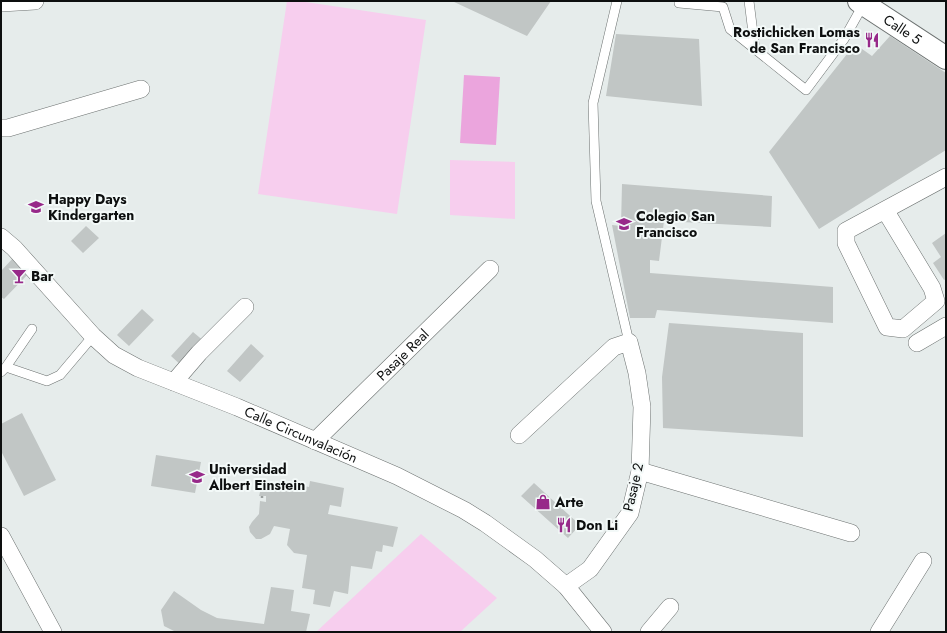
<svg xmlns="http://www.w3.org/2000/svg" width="947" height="633" viewBox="0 0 947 633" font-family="Jost,sans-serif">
<rect width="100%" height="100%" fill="#e6eceb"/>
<path fill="#f7ceee" d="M287 1H299L426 20 397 214 258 194Z
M450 160 515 162V219L450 215Z
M421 534 497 598 460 632H316Z"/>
<path fill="#eba5dd" d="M464 75 500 77 496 145 460 143Z"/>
<path fill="#c1c6c5" d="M452 1H551L527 36Z
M616 34 699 39 702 106 606 96Z
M890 36 946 73V150L819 229 769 152 855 44 872 56Z
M622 184 772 196 771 227 664 221 659 261 650 260V273L833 287V323L657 310 655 318H630L612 225 621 226Z
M86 226 99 238 83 253 71 241Z
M946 233V279L944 280 933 263 941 257 932 243Z
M14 257 30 272 4 299 1 297V271Z
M142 309 154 320 129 346 117 335Z
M669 323 803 333V437L663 428 662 377Z
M193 332 205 342 183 367 171 356Z
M251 344 264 356 240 382 227 371Z
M22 413 56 480 24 496 1 451V424Z
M156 455 201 462 195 493 151 486Z
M278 481 309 487 310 481 344 488 341 507 330 505 328 514 398 527 393 547 383 545 382 552 376 551 372 569 351 566 348 594 334 591 330 607 313 604 315 590 302 588 307 555 294 553 287 545 290 529 274 526 270 534 261 539H256L250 532 249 527 252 522 259 514 260 501 266 502V496H259L260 492 262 488 266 487 273 488 276 490Z
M534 483 580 525 568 538 521 496Z
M271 587 294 590 291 611 310 614 306 632H176L164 626 161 610 174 591 201 610 217 618 264 624Z"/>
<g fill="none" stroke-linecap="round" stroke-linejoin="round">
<g stroke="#6d7271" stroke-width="10">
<path id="lane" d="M617 1 593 103 596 201 629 342
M679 1V3L723 7 730 29 806 90 844 39 863 5
M749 1 755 49
M6 367 32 329
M1 372 6 367 47 381 60 375 93 336"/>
</g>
<g stroke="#6d7271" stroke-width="18">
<g id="street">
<path d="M1 3 35 1"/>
<path d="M1 128H8L141 89"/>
<path d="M885 210 932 288 936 301 903 329 887 327 846 243V231L946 177"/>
<path id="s1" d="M1 237 14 248 93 336 114 355 138 368 237 407 397 476 464 510 485 523 535 559 566 586 603 632"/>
<path d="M917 343 946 326"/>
<path d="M174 382 199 353 245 307"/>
<path d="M519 435 614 347 629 342 637 373 642 407 640 471 630 513 590 569 566 586"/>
<path id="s2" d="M315 441 490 269"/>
<path d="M640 471 851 533"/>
<path d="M1 536 53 632"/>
<path d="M649 632 670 607"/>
<path d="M879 632 923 561"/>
</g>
</g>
<g stroke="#6d7271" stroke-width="24">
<g id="secondary">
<path id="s3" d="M859 1 946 58"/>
</g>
</g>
<path stroke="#989d9c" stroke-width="2.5" stroke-dasharray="2 2" stroke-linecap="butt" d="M262 496V500"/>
<use href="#lane" stroke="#fff" stroke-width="9"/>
<use href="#street" stroke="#fff" stroke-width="17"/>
<use href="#secondary" stroke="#fff" stroke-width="22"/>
</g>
<defs>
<g id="restaurant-bare" transform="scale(1.2)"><path d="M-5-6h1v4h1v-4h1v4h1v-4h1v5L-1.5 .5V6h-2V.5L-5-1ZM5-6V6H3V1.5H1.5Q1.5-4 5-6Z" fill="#972989" stroke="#f3f9f8" stroke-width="2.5" paint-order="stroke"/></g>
<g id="school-bare" transform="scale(1.2)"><path d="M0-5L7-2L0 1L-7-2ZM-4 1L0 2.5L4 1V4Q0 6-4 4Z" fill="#972989" stroke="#f3f9f8" stroke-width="2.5" paint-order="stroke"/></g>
<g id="bar-bare" transform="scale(1.2)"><path d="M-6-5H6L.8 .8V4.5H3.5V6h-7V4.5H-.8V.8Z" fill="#972989" stroke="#f3f9f8" stroke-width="2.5" paint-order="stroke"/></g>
<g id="university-bare" transform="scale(1.2)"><path d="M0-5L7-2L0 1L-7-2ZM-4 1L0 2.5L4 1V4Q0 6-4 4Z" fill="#972989" stroke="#f3f9f8" stroke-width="2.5" paint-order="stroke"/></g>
<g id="shop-bare" transform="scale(1.2)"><path d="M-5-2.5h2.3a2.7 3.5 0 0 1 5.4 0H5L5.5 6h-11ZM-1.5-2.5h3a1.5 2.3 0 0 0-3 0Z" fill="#972989" stroke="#f3f9f8" stroke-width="2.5" paint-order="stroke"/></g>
</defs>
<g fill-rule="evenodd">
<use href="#restaurant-bare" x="872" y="40"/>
<use href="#school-bare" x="36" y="207"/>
<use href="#school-bare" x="624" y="224"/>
<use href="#bar-bare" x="19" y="276"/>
<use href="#university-bare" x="197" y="477"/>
<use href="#shop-bare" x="543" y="502"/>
<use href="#restaurant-bare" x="564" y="525"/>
</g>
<g text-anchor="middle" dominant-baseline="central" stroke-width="4" stroke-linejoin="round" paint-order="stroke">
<g font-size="14" fill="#0d0f0f" stroke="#f3f9f8">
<text stroke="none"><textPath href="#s3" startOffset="52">Calle 5</textPath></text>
<text stroke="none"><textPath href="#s2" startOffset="123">Pasaje Real</textPath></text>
<text stroke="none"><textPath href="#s1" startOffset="367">Calle Circunvalación</textPath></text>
<text transform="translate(633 487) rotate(-77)">Pasaje 2</text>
</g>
<g font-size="14" font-weight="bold" fill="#0d0f0f" stroke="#f3f9f8" text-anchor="start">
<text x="860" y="32" text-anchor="end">Rostichicken Lomas<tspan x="860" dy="16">de San Francisco</tspan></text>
<text x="48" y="199">Happy Days<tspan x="48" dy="16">Kindergarten</tspan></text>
<text x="636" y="216">Colegio San<tspan x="636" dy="16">Francisco</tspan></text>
<text x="31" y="276">Bar</text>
<text x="209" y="469">Universidad<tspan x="209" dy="16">Albert Einstein</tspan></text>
<text x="555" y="502">Arte</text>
<text x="576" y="525">Don Li</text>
</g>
</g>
<rect width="947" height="633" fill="none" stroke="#0d0f0f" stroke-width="4"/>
</svg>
